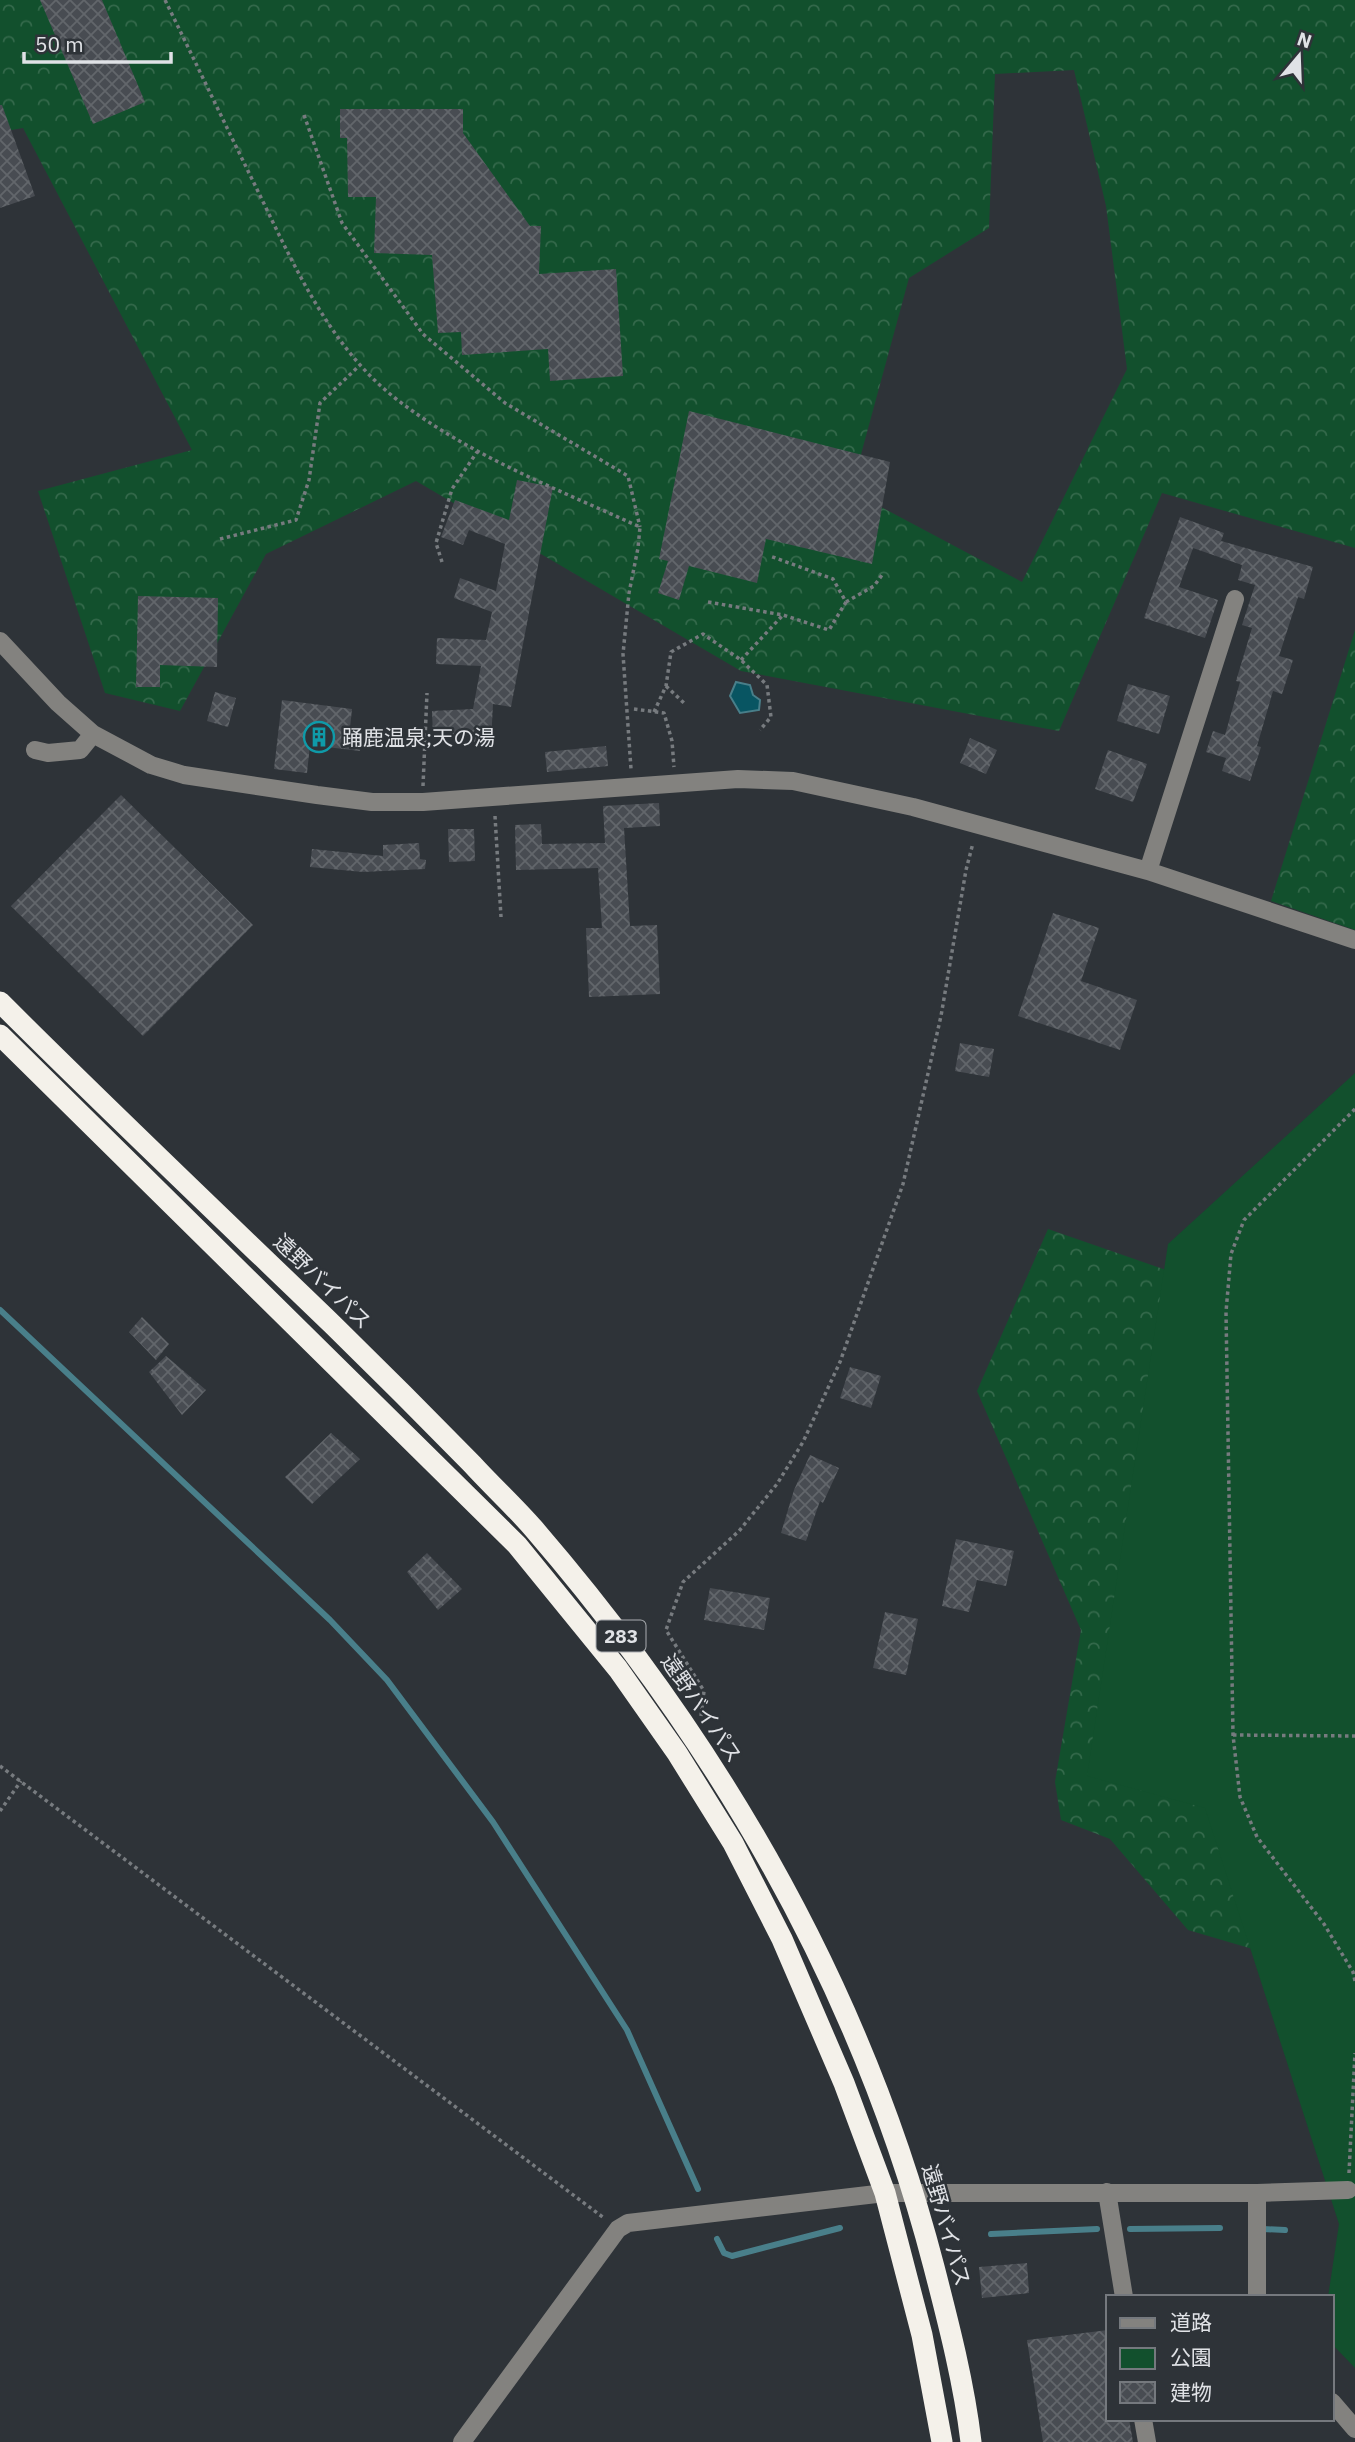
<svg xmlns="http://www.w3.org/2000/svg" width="1355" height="2442" viewBox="0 0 1355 2442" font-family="'IBM Plex Sans','Noto Sans JP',sans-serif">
<defs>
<pattern id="forest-crowns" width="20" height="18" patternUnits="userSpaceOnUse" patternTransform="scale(1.75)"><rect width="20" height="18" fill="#12502d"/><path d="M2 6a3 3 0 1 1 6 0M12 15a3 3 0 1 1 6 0" fill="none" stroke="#34694b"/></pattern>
<pattern id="building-cross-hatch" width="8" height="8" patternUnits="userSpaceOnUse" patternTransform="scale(1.75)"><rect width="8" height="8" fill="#484c52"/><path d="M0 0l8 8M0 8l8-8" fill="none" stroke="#62666b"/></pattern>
</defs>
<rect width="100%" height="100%" fill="#2e3338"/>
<path fill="url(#forest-crowns)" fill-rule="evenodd" d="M0 0H1355V548L1162 493 1059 731 741 671 416 481 266 554 180 711 105 693 38 491 192 450 23 128 0 132ZM1074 70 1106 206 1127 369 1022 582 851 491 909 278 989 228 995 74Z
M1355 630V930L1271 901Z
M1048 1229 1313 1321 1355 1979 1188 1930 1110 1839 1061 1820 1055 1782 1081 1630 977 1391Z"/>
<path fill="#12502d" d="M1355 1073V2368L1332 2344V2297H1328L1339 2224 1205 1808 1087 1776 1168 1244Z"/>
<path fill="#085562" stroke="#497f8a" stroke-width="2" d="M736 682 750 685 753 695 760 700 759 710 740 713 730 696Z"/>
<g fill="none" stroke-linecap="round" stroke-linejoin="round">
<path stroke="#497f8a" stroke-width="6" d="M0 1310 330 1620 387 1680 493 1822 627 2030 698 2189
M1130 2229 1220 2228
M1263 2229 1285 2230
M991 2234 1097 2229
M717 2239 724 2253 732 2256 840 2228"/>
</g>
<path fill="url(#building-cross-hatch)" d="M40 0H102L145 102 93 124Z
M0 105H2L35 196 0 208Z
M340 109H463V133L530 226H541L539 274 616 269 623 376 550 381 548 349 462 355 461 332 438 333 432 255 374 253 376 197H348L347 138H340Z
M689 411 890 462 872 564 766 539 757 583 689 566 679 600 658 593 668 561 659 559Z
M517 480 553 487 511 707 493 704 491 743 473 742V735L433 737 432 711 473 709 481 666 436 664 437 638 486 640 492 612 454 598 460 578 496 591 505 544 469 530 463 545 441 537 455 500 509 520Z
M1180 517 1224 533 1221 541 1313 567 1304 599 1298 597 1279 656 1293 660 1282 694 1273 691 1257 746 1261 747 1250 781 1222 771 1226 758 1206 752 1213 731 1225 735 1240 682 1236 681 1252 628 1242 625 1255 585 1238 580 1242 565 1193 548 1179 587 1218 600 1205 638 1144 618Z
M138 596 218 598 217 667 160 665V687H136Z
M1128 684 1170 696 1159 734 1117 721Z
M215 692 236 698 228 727 207 721Z
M282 700 352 709 350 728 362 730 360 751 310 745 307 773 274 769Z
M970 738 997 750 986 774 960 763Z
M606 746 608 766 547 772 545 752Z
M1108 750 1147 764 1133 802 1095 789Z
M121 795 253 925 143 1036 11 906Z
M659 803 660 826 624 828 630 926 657 925 660 994 589 997 586 928H602L598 868 516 870 515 825 541 824 542 844 605 843 603 806Z
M448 829H474L475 861 449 862Z
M419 843 420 859 426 860 425 869 363 872 310 867 312 849 383 856V845Z
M1053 913 1099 928 1081 981 1137 1000 1120 1050 1018 1016Z
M960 1043 994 1049 989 1077 955 1071Z
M142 1317 169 1344 156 1360 129 1332Z
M166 1356 206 1390 182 1415 149 1372Z
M850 1367 881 1376 871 1408 840 1398Z
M331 1433 360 1459 312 1504 285 1477Z
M810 1455 839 1468 823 1503 820 1501 806 1541 781 1533 794 1490Z
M956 1539 1014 1551 1006 1586 977 1580 969 1612 942 1606Z
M427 1553 462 1589 438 1610 407 1572Z
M710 1588 770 1598 764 1630 704 1620Z
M885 1612 918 1619 906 1675 873 1668Z
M1027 2263 1029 2293 982 2298 979 2267Z
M1108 2330V2419H1129L1133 2442H1043L1027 2340Z"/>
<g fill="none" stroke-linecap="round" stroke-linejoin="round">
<path stroke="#777b7f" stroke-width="3.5" stroke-dasharray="3.5 3.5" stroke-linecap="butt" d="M165 0C194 59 222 118 251 177 289 254 326 344 395 398 468 455 557 489 640 527L638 548 629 593 623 654 631 769
M304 115 342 223 423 334 505 403 628 476 640 527
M220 539 296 520 309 480 320 403 360 365
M442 562 436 543 452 489 477 452
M708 602 783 615 829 630 846 602 833 579 770 556
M846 602 874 586 882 575
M741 660 783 615
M666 686 685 704
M634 709 664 713 672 741 674 767
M654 712 666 686 671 652 703 634 741 660 767 685 771 717 760 730
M423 786 427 693
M495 816 501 917
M1355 1109 1244 1220 1231 1254 1226 1312 1233 1735 1240 1797 1257 1837 1324 1924 1353 1972 1355 1981
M701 1716 704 1691 666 1630 683 1582 739 1531 777 1484 803 1442 840 1362 903 1184 941 1016 966 870 973 843
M1233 1735 1355 1736
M0 1766 604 2218
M0 1811 21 1781
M1349 2173 1355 2053"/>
<path stroke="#83827f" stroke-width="18" d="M0 641 58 703 93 734 151 765 184 775 317 795 372 802H423L738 779 793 781 913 807 1148 871 1355 940
M35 750 48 753 80 750 93 734
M1148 871 1235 599
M1107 2192 1124 2297
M1257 2297V2193
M1332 2402 1355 2429
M1143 2419 1147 2442
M462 2442 618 2229 628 2223 885 2193H1257L1348 2190"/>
<path stroke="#f4f1ea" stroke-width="21" d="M0 1002C109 1111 222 1218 333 1325 380 1371 426 1417 472 1464 492 1486 514 1506 534 1529 721 1746 862 1989 934 2267 949 2325 964 2383 971 2442
M0 1035 517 1545 618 1669 677 1753 733 1843 782 1939 844 2083 885 2193 922 2335 942 2442"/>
</g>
<defs>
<g id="building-ring" transform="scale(1.575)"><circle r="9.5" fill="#2e3338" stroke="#0f9aa8" stroke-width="1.5"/><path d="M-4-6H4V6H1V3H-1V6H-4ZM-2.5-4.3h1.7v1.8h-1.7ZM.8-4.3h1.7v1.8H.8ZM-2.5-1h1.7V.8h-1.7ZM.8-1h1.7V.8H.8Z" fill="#0f9aa8"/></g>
</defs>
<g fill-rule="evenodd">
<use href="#building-ring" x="319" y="737"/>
</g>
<g text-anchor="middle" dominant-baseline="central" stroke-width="5" stroke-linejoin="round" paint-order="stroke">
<rect fill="#2e3338" stroke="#abaeb2" stroke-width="2" x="596.5" y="1620.5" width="49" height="31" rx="5"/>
<g font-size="19" font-weight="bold" fill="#e0e2e6">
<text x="621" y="1636">283</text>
</g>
<g font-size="21" fill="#e0e2e6" stroke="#2e3338" text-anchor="start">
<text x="342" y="737">踊鹿温泉;天の湯</text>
</g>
<g font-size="21" fill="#e0e2e6" stroke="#2e3338">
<text transform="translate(323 1281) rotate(44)">遠野バイパス</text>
<text transform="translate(702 1708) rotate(56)">遠野バイパス</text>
<text transform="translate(947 2225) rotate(74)">遠野バイパス</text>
</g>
</g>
<rect x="1106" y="2295" width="228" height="126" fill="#2e3338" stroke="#75797e" stroke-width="2"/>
<rect x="1120" y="2318" width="35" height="10" fill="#83827f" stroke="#75797e" stroke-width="2"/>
<text x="1170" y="2330" font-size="21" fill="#e0e2e6">道路</text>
<rect x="1120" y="2348" width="35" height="21" fill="#12502d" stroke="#75797e" stroke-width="2"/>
<text x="1170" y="2365" font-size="21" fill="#e0e2e6">公園</text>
<rect x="1120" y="2382" width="35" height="21" fill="url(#building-cross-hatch)" stroke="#75797e" stroke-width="2"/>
<text x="1170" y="2400" font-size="21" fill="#e0e2e6">建物</text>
<g transform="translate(1299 56) rotate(19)" stroke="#2e3338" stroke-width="5" paint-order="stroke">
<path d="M0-5L12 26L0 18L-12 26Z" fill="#e0e2e6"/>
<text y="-10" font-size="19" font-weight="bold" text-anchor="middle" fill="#e0e2e6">N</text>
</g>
<path d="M24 52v10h147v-10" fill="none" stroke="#e0e2e6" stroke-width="3.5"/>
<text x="35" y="52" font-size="21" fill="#e0e2e6" stroke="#2e3338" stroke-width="5" paint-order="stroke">50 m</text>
</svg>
